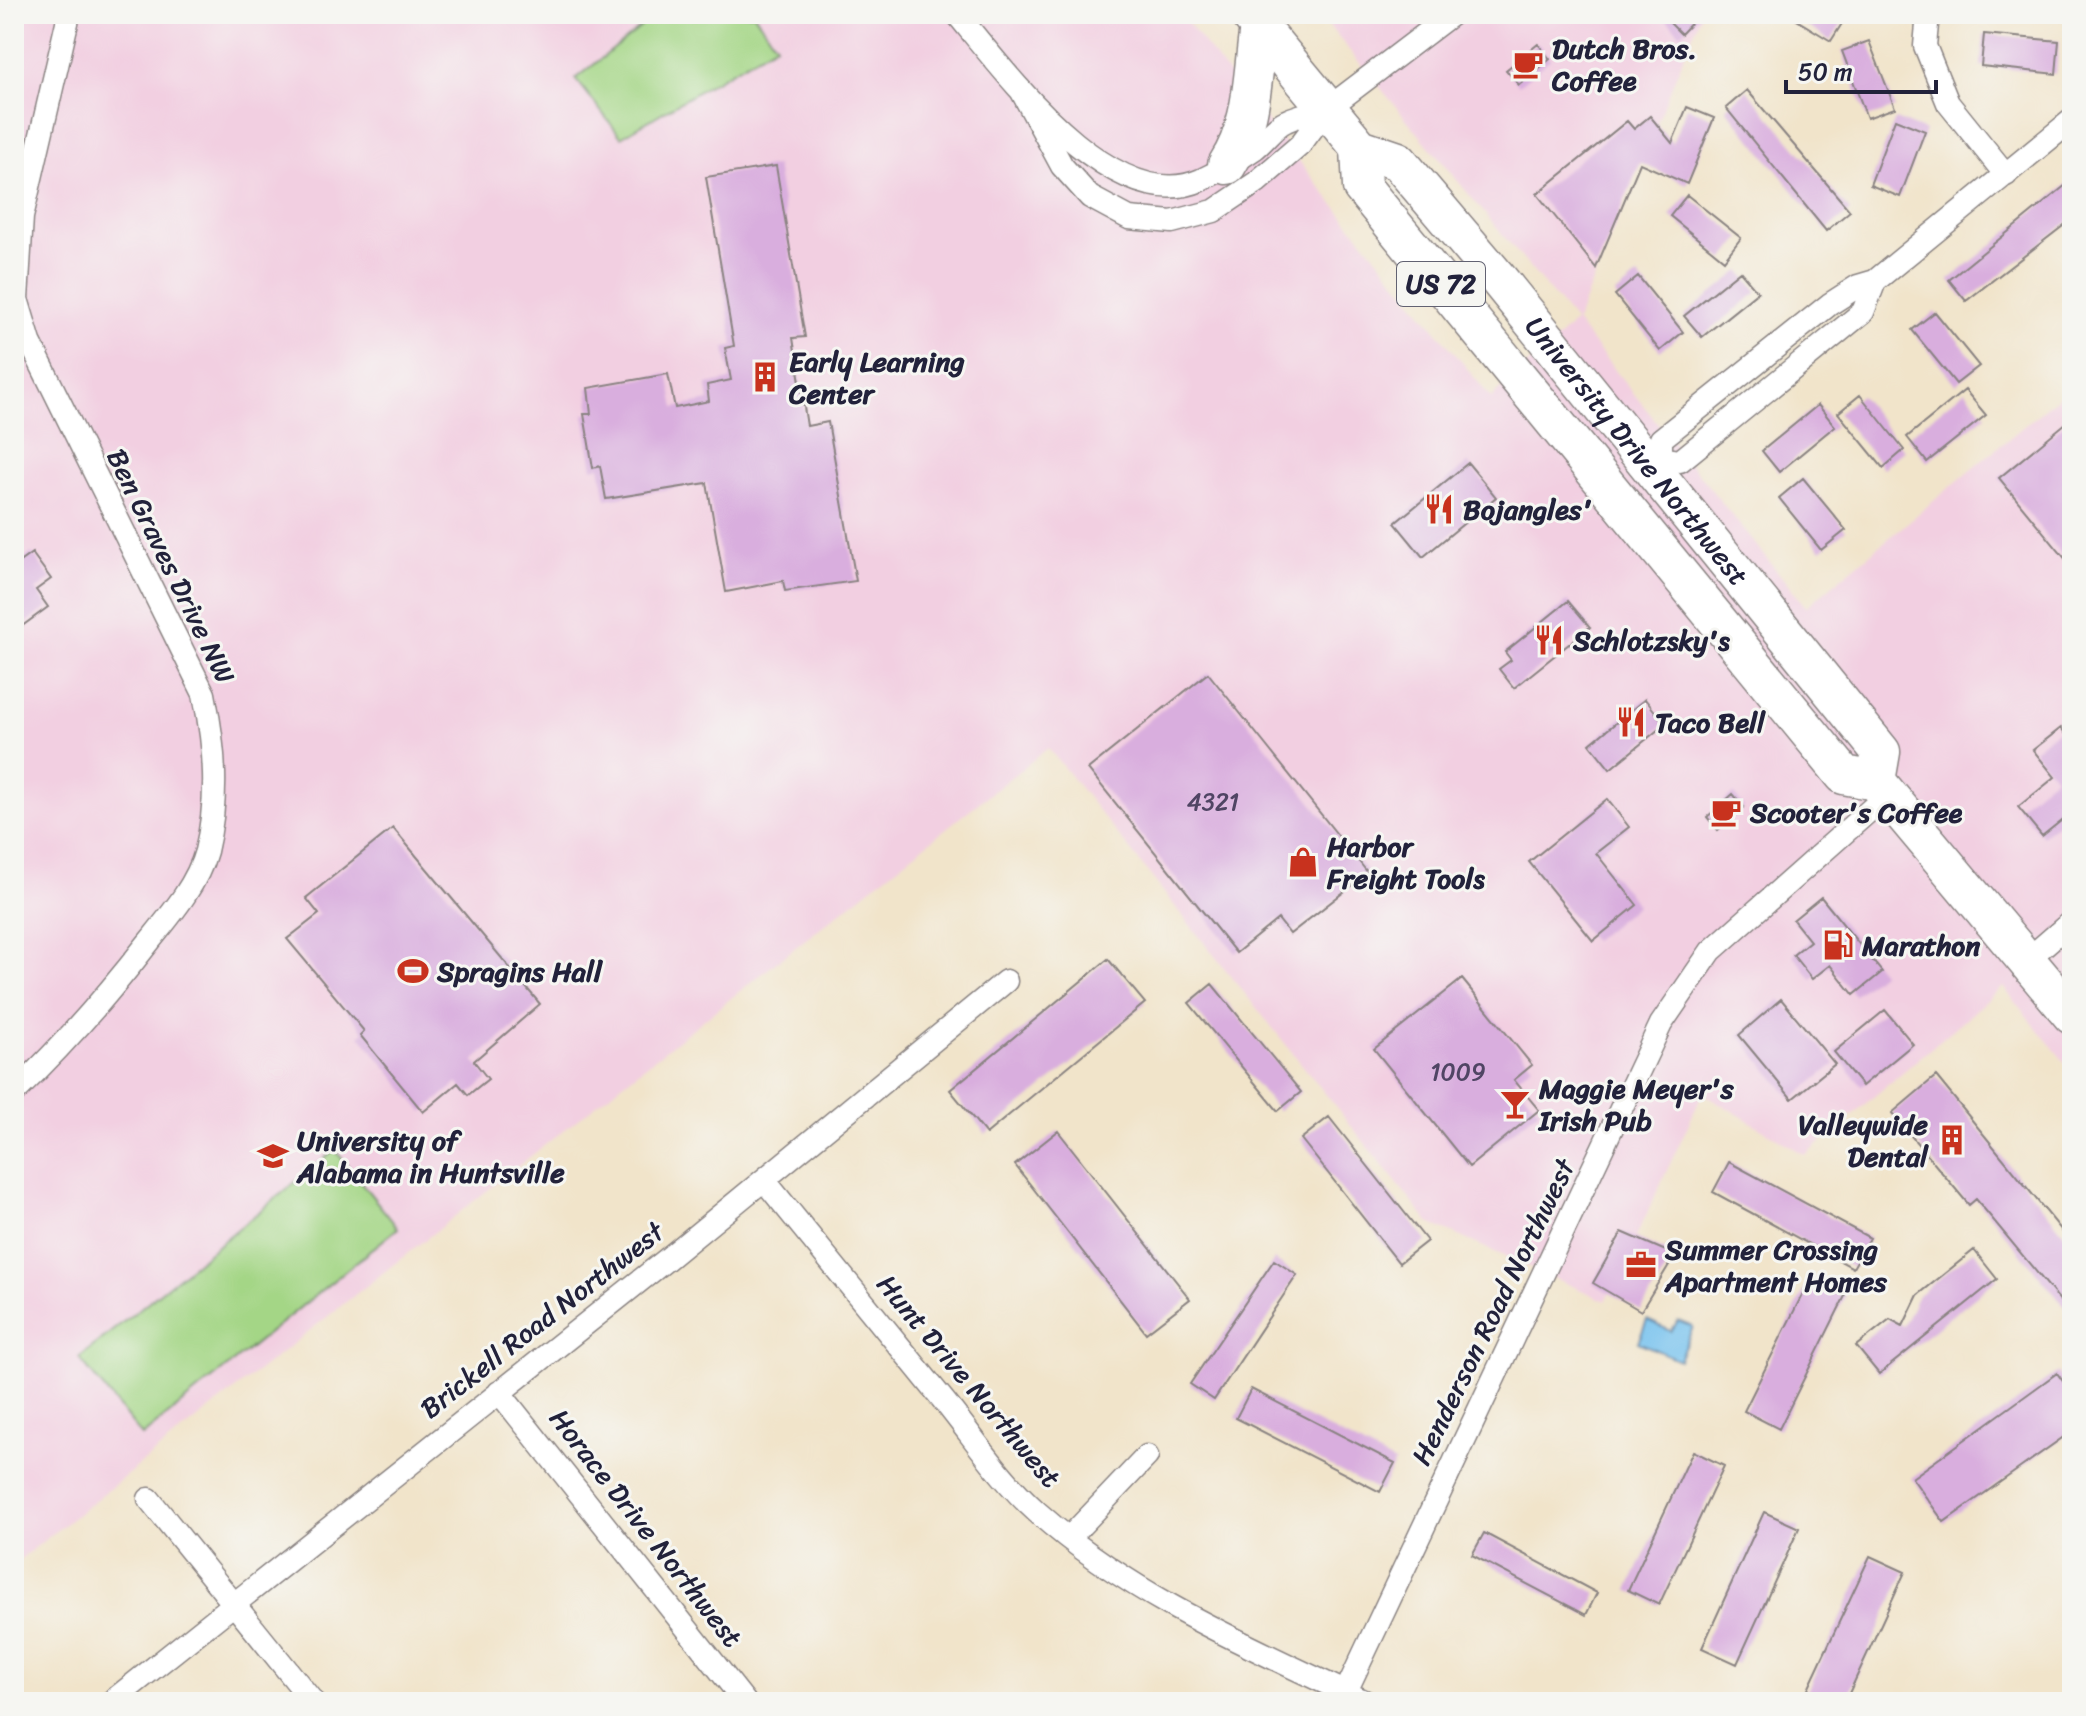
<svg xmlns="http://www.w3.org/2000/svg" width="2086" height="1716" viewBox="0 0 2086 1716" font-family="Sriracha,sans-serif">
<rect width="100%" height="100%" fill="#f6f6f2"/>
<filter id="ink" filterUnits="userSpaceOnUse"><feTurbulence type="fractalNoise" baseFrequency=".0125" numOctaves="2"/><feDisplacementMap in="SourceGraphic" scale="16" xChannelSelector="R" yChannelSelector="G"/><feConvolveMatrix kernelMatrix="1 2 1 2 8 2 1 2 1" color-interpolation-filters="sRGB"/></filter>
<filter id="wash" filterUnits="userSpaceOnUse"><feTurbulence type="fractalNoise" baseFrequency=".006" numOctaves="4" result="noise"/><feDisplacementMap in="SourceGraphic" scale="32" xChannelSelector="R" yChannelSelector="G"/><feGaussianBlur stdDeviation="1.8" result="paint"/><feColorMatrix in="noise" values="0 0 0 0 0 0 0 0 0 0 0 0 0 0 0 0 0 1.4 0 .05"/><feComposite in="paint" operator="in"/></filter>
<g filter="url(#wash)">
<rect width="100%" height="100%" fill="#f1e4ca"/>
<path fill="#f2cfe1" d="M14 14H1180L1491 398 1575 322 1319 14H1701L1576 322 1806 607 2072 386V1071L2003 987 1805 1155 1703 1093 1606 1301 1429 1223 1048 748 14 1564Z"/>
<path fill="#a4d686" stroke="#637c60" stroke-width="2" d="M657 14H754L776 45 621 137 576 79Z
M335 1150 398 1228 142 1436 79 1358Z"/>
<path fill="#74c1ee" stroke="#4b7294" stroke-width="2" d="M1647 1320 1671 1331 1678 1321 1693 1327 1679 1360 1638 1342Z"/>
<g id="blocks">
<path fill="#d9aede" d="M1661 14H1700L1681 34Z
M1787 14H1848L1831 41Z
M1984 34 2059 41 2056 74 1981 66Z
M1869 41 1895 108 1867 118 1842 51Z
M1538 44 1550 59 1519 85 1506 70Z
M1747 90 1850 211 1826 231 1726 108Z
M1687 107 1714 118 1687 184 1640 163 1596 268 1537 194 1627 121 1634 129 1650 116 1672 143Z
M1895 119 1925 131 1900 197 1870 185Z
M776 166 805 337 793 338 807 426 828 422 856 581 785 591 783 581 726 592 707 483 606 499 600 466 593 468 584 414H591L588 388 668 374 675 408 709 401 707 385 731 380 725 348 734 346 706 177Z
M2072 180V219L1966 301 1949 280Z
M1687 195 1741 238 1724 260 1670 216Z
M1740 271 1758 292 1702 337 1684 316Z
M1638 276 1683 332 1660 351 1615 295Z
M1935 312 1979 366 1956 384 1912 330Z
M1965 390 1986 415 1927 462 1907 437Z
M1860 395 1904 450 1883 468 1838 413Z
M1818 405 1835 426 1779 472 1762 451Z
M2072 418V567L1999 478Z
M1468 463 1496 497 1423 557 1395 523Z
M1803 478 1846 530 1821 550 1779 498Z
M32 553 51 579 36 590 48 607 14 632V566Z
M1568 601 1590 627 1514 688 1499 669 1511 660 1505 652Z
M1208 673 1368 873 1290 934 1278 919 1236 953 1088 769Z
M1645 699 1665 724 1610 769 1590 744Z
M2061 728 2072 742V812L2042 836 2018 807 2055 777 2033 750Z
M1733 794 1744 807 1718 830 1707 817Z
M1607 799 1629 827 1596 853 1637 905 1593 941 1529 862Z
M393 828 540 1004 474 1061 488 1079 468 1095 458 1083 423 1112 360 1035 364 1031 287 939 319 914 306 898Z
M1821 897 1882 972 1854 995 1830 965 1812 979 1793 955 1810 941 1793 920Z
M1108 959 1145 1003 986 1134 950 1090Z
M1462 979 1532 1065 1514 1080 1539 1110 1469 1167 1374 1049Z
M1212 984 1301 1092 1278 1111 1189 1003Z
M1781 999 1835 1064 1792 1099 1739 1035Z
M1885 1010 1913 1044 1862 1086 1834 1052Z
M1936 1076 2072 1243V1315L1976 1199 1969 1205 1892 1113Z
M1329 1117 1427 1241 1399 1263 1301 1139Z
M1058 1131 1190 1299 1146 1333 1015 1165Z
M1729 1162 1870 1238 1853 1268 1713 1192Z
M1622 1232 1675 1255 1641 1311 1593 1283Z
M1974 1250 1997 1279 1879 1374 1856 1346 1890 1319 1903 1326 1918 1295Z
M1274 1260 1297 1275 1214 1400 1190 1384Z
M1810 1279 1845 1296 1779 1429 1744 1411Z
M2057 1373 2072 1394V1431L1944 1522 1912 1478Z
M1251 1389 1395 1463 1380 1492 1236 1418Z
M1693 1451 1724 1466 1659 1605 1628 1590Z
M1764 1512 1799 1528 1737 1664 1702 1648Z
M1484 1533 1597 1593 1586 1615 1472 1555Z
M1870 1556 1905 1572 1845 1702H1815L1804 1697Z"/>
</g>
</g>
<g filter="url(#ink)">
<use href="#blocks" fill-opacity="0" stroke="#8a8382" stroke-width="2"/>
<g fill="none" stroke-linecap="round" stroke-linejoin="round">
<g stroke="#8a8382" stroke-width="25">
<path id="minor" d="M957 14C1005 72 1113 219 1201 180 1218 172 1238 160 1254 149 1265 141 1274 126 1286 121 1298 115 1314 112 1327 109
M1928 14 1925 46 1948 103 2006 175
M1022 92 1062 166 1090 197 1129 218 1172 222 1214 211 1257 182 1300 145 1327 109 1452 14
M1661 458V439L1830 304 1858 286 1875 281 2072 120
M1651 466 1661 458 1680 461 1863 312 1875 281
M2027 960 2072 921
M14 1093C63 1046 106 997 148 943 169 917 197 885 206 851 219 797 215 748 204 694L30 342 17 299 22 217 69 14
M764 1180C824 1253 884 1327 944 1401 975 1439 1000 1479 1037 1512 1133 1598 1251 1647 1366 1702
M499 1392 745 1702
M149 1499 313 1702
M1069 1538 1147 1456
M111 1702 666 1260 1006 981
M1341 1702 1661 1024 1711 951 1887 795"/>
</g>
<g stroke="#8a8382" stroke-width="41">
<g id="trunk">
<path id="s1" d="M1249 14 1360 148 1398 161 1499 280 1881 752 1876 781"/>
<path d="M1360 148 1362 187 1844 775 1876 781 2072 1015"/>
<path d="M1227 165C1254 124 1252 74 1259 27"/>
</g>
</g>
<use href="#minor" stroke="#fff" stroke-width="22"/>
<use href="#trunk" stroke="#fff" stroke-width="38"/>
</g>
</g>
<defs>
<g id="cafe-bare" transform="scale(2.4)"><path d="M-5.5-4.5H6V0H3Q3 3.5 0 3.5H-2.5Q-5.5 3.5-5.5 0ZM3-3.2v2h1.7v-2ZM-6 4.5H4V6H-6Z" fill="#c8321e" stroke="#f6f6f2" stroke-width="2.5" paint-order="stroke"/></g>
<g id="building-bare" transform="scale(2.4)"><path d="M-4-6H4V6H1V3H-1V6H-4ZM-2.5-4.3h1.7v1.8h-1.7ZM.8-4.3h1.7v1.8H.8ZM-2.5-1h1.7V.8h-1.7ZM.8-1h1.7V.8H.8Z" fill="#c8321e" stroke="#f6f6f2" stroke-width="2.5" paint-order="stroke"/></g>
<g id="restaurant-bare" transform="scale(2.4)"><path d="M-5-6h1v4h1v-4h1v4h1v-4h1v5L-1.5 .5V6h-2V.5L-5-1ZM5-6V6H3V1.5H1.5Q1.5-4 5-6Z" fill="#c8321e" stroke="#f6f6f2" stroke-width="2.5" paint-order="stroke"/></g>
<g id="shop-bare" transform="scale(2.4)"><path d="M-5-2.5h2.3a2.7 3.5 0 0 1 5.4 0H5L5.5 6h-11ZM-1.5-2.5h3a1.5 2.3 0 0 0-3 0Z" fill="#c8321e" stroke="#f6f6f2" stroke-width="2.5" paint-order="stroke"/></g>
<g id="fuel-bare" transform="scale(2.4)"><path d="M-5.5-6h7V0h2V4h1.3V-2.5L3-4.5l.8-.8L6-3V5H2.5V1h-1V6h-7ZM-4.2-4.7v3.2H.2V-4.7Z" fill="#c8321e" stroke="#f6f6f2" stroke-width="2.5" paint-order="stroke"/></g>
<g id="stadium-bare" transform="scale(2.4)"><path d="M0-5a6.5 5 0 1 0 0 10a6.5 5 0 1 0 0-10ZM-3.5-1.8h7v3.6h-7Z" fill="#c8321e" stroke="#f6f6f2" stroke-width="2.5" paint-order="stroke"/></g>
<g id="bar-bare" transform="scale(2.4)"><path d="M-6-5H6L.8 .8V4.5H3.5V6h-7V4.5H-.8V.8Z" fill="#c8321e" stroke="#f6f6f2" stroke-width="2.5" paint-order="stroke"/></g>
<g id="university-bare" transform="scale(2.4)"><path d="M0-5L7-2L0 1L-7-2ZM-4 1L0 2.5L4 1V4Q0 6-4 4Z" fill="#c8321e" stroke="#f6f6f2" stroke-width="2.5" paint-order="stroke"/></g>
<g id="office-bare" transform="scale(2.4)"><path d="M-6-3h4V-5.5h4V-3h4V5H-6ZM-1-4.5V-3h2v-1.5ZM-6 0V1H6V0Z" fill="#c8321e" stroke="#f6f6f2" stroke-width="2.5" paint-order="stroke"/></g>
</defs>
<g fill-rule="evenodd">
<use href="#cafe-bare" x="1528" y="64"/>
<use href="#building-bare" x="765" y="377"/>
<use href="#restaurant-bare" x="1439" y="509"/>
<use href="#restaurant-bare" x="1549" y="640"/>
<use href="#restaurant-bare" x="1631" y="722"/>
<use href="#cafe-bare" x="1726" y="812"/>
<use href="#shop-bare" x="1303" y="862"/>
<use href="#fuel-bare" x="1838" y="945"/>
<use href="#stadium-bare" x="413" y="971"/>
<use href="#bar-bare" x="1515" y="1104"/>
<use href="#building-bare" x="1952" y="1140"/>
<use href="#university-bare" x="273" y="1156"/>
<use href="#office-bare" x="1641" y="1265"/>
</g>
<g text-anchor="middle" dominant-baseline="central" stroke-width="6" stroke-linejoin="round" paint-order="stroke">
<g font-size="24" fill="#504564">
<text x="1213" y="802">4321</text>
<text x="1458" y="1072">1009</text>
</g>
<rect fill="#f6f6f2" stroke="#626272" stroke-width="2" x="1397" y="262" width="88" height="44" rx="6"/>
<g font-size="26" font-weight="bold" fill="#22223b">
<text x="1441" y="284">US 72</text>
</g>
<g font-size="28" font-weight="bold" fill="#22223b" stroke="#f6f6f2" text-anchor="start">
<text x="1552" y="48">Dutch Bros.<tspan x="1552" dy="32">Coffee</tspan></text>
<text x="789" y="361">Early Learning<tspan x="789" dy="32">Center</tspan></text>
<text x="1463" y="509">Bojangles'</text>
<text x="1573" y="640">Schlotzsky's</text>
<text x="1655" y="722">Taco Bell</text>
<text x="1750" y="812">Scooter's Coffee</text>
<text x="1327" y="846">Harbor<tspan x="1327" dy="32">Freight Tools</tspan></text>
<text x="1862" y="945">Marathon</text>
<text x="437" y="971">Spragins Hall</text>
<text x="1539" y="1088">Maggie Meyer's<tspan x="1539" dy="32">Irish Pub</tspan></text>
<text x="1928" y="1124" text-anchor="end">Valleywide<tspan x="1928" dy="32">Dental</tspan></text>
<text x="297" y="1140">University of<tspan x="297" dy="32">Alabama in Huntsville</tspan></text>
<text x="1665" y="1249">Summer Crossing<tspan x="1665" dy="32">Apartment Homes</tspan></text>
</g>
<g font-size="28" fill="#22223b" stroke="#f6f6f2">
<text stroke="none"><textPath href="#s1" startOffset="590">University Drive Northwest</textPath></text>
<text transform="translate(171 566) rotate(64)">Ben Graves Drive NW</text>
<text transform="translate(1493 1312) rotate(-64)">Henderson Road Northwest</text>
<text transform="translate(542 1320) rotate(-38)">Brickell Road Northwest</text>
<text transform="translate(969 1381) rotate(50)">Hunt Drive Northwest</text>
<text transform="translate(646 1528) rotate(52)">Horace Drive Northwest</text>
</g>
</g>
<rect width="2086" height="1716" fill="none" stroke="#f6f6f2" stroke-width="48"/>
<path d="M1786 80v12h150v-12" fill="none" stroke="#22223b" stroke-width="4"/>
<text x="1798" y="80" font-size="24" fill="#22223b" stroke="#f6f6f2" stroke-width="6" paint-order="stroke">50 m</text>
</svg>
